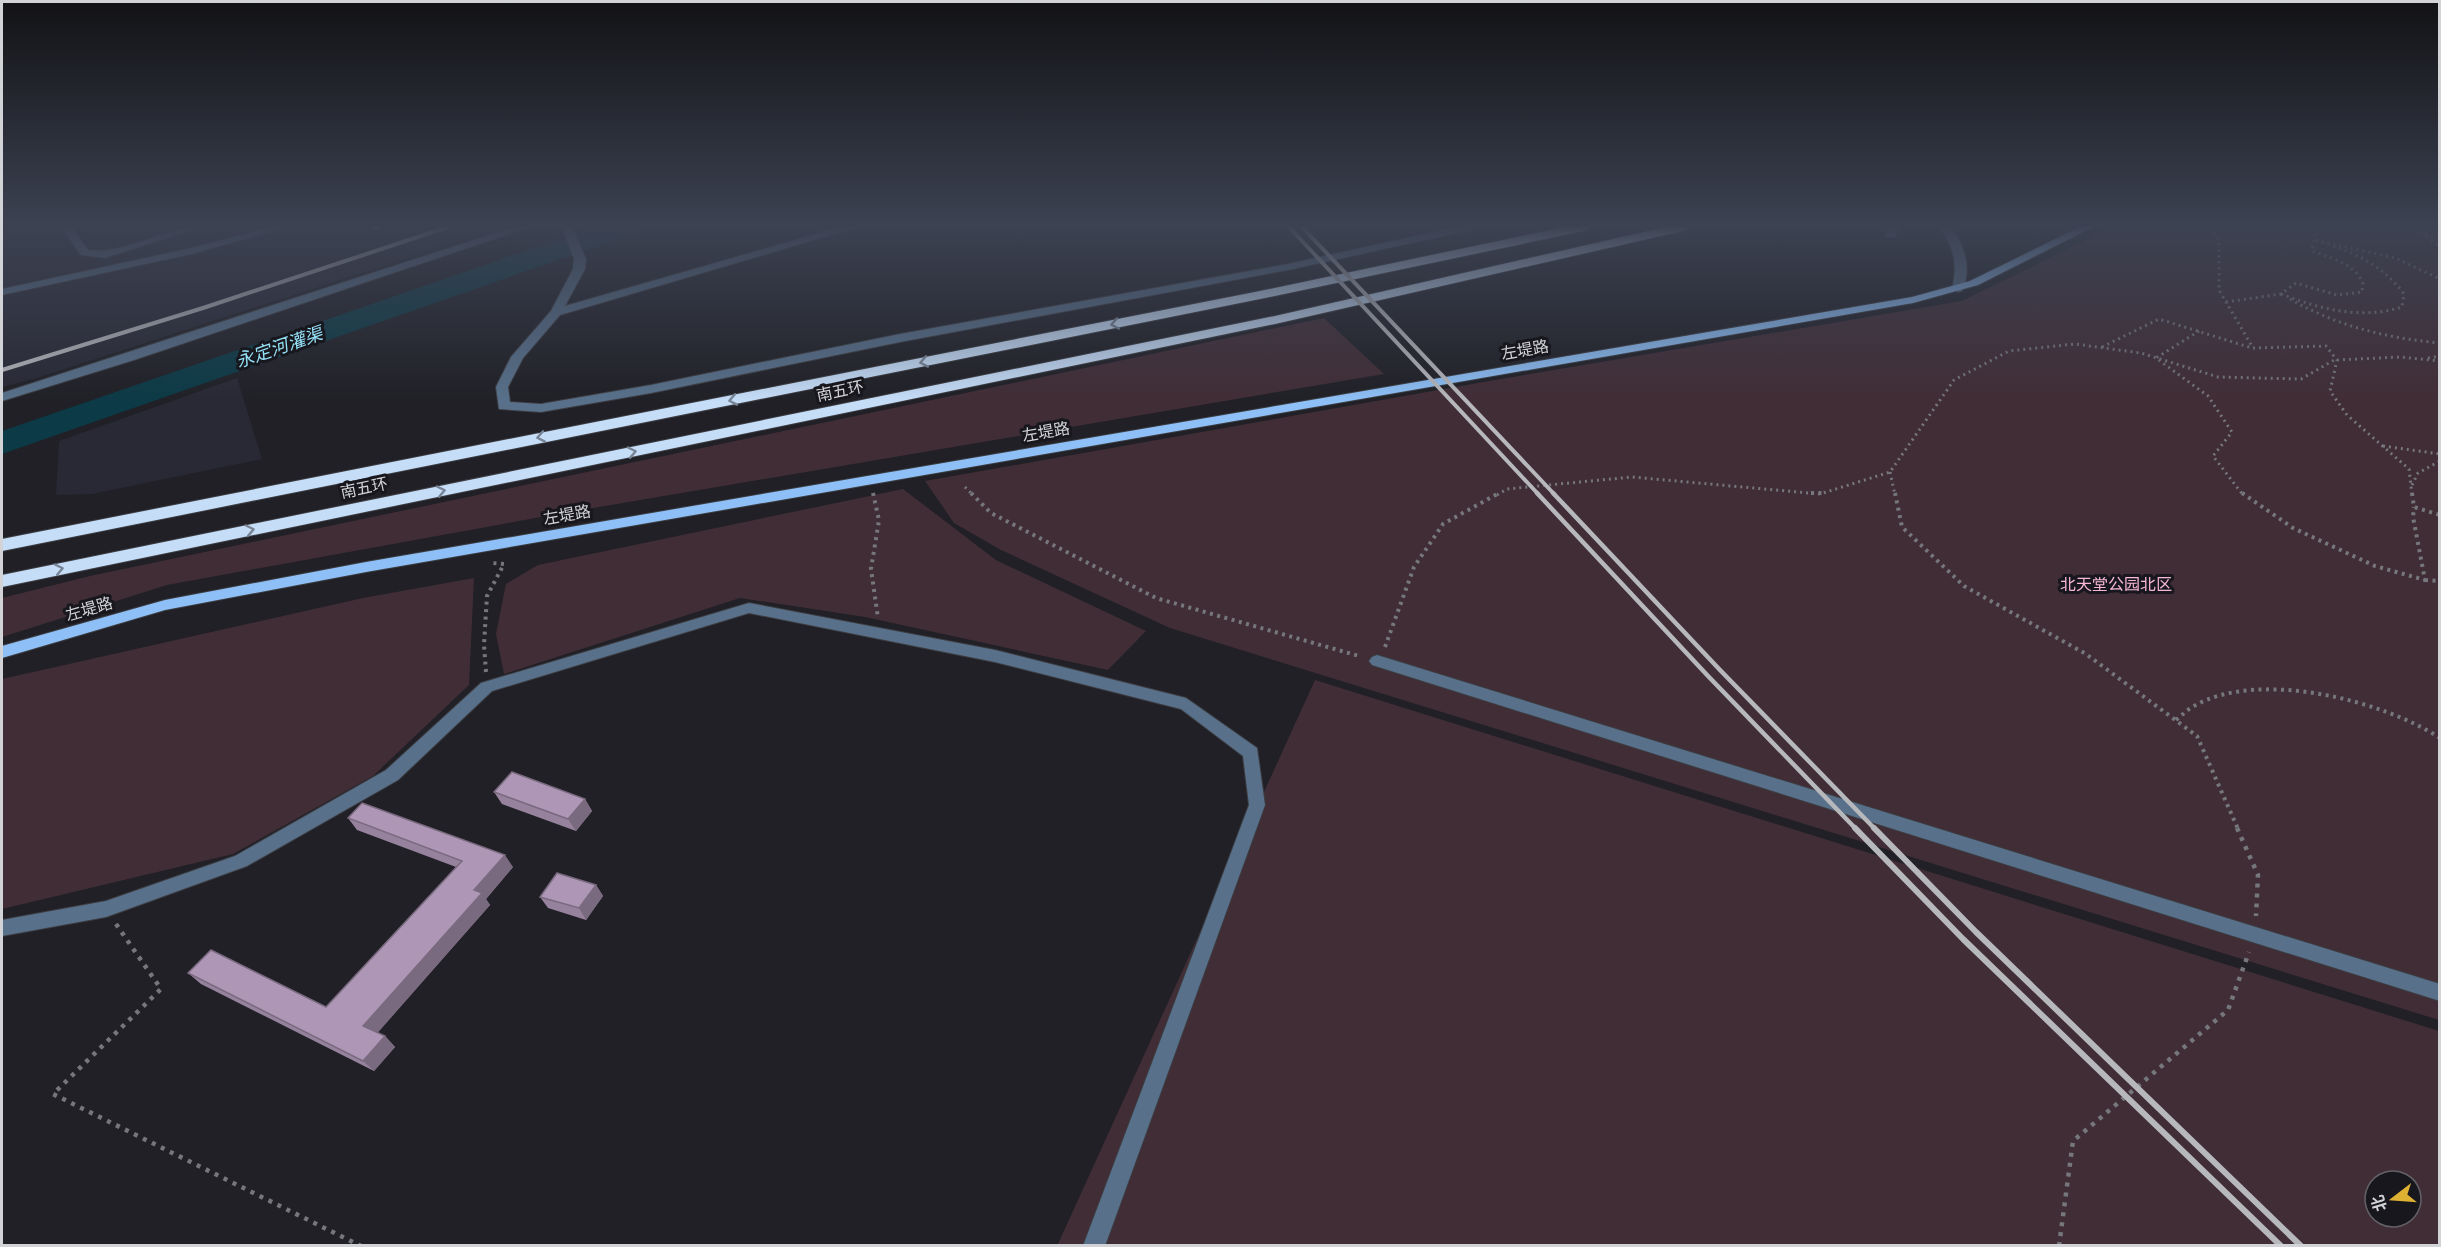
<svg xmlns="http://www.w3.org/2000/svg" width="2441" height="1247" viewBox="0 0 2441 1247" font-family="'DejaVu Sans','Noto Sans SC',sans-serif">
<rect width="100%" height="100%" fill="#202026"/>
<path fill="#292935" d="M2 227H503L37 378 2 387Z
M237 378 262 459 92 494 56 495 59 441Z"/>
<path fill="#412d36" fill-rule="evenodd" d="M2113 227H2439V1020L1170 628 1001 550 954 523 925 481 1495 380 1962 301Z
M1324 318 1384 374 552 515 167 585 2 637V598L90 576Z
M903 489 996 560 1146 631 1108 670 865 617 740 598 504 674 496 634 506 584 538 565Z
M474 578 469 685 373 776 233 854 2 909V679L363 598Z
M1315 680 2439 1031V1245L1057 1246ZM2375 1181H2411V1217H2375Z"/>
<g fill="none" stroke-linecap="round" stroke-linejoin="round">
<path fill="#0c3a46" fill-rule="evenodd" d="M596 227H640L635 233 2 454V431Z"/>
<g stroke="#3c3d42" stroke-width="2">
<path id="minor" d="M61 227H72L88 250C128 254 163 227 202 227L105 258 81 255Z
M271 227H288L192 254 2 295V289L191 248Z
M514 227H530L134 360 2 401V393Z
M562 227H572L586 259 585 269 565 306 841 227H858L560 315 523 358 508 387 510 402 541 404 651 385 900 334 1288 264 1456 227H1476L1471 230 1288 270 900 342 651 393 541 412 499 409 496 387 511 357 551 311 573 269 574 259Z
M1889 227H1899L1895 237H1887L1886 235Z
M1939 227H1950C1965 244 1972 270 1962 291L1958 292 1952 289C1958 264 1954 247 1939 227Z
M749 603 995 650 1186 698 1257 748 1265 805 1105 1246H1083L1249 805 1243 756 1181 709 995 662 749 613 492 691 398 780 247 866 106 917 2 936V920L106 901 235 856 386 770 481 683Z
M1377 655 2440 984V1001L1372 665 1369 661 1372 657Z"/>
</g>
<g stroke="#3c3d42" stroke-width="2">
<path id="major" d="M2080 227H2093L1978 285 1913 303 366 572 165 610 2 658V646L165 600 366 562 1912 297 1970 281Z"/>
</g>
<g stroke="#3c3d42" stroke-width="2">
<path id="highway" d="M1565 227H1591L1584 231 1260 299 2 551V539L1260 291Z
M1666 227H1690L1683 231 1275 324 2 587V575L1275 316Z"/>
</g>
<path stroke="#76777c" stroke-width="3" stroke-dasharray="2 4" stroke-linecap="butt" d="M2212 227 2219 240V290L2253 348 2326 346 2337 360 2330 391 2347 415 2409 469 2412 495
M2392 227 2424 234 2440 247
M2214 232 2239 227
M2425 234 2434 227
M2425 235 2440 237
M2281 294C2321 309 2360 320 2402 307L2404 294C2381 263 2350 250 2314 240L2395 258 2440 279
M2290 299C2337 326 2386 338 2440 343
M2226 302 2281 294 2296 283 2337 295 2362 292 2363 284C2356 264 2331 258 2312 251L2316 227
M2199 331 2156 358 2208 396 2232 432 2213 456 2243 495
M2102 347 2159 319 2252 348
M2428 358 2440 356
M2337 360 2400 357 2440 361
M2383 446 2440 454
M1890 472 1895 495
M2412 485 2418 473 2440 461
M965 487 973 495
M1497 495 1507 489 1632 477 1820 494 1890 472 1954 380 2009 351 2075 344 2141 353 2218 377 2301 379 2336 359"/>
<path stroke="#76777c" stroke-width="4" stroke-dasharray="3 4.5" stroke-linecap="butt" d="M873 493 879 520 871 569 878 618
M971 493 991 513 1156 598 1359 656
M1811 493H1823
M1895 493 1902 527 1964 586 2086 654 2197 736 2238 829
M2242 493 2293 528 2375 566 2425 580 2413 517 2414 507
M2412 493 2414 507 2440 515
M2425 580 2440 581
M1385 647 1414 567 1443 524 1499 493
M486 672 484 645 487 596 504 564 492 563
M2176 720C2182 715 2187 710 2194 706 2258 669 2382 700 2440 738"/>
<path stroke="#76777c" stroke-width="4.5" stroke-dasharray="4 6" stroke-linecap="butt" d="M2237 828 2258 875 2256 916
M116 924 161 989 53 1094 361 1246
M2059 1246 2073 1141 2228 1010 2249 952"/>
<use href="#minor" fill="#58708a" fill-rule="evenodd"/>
<use href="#major" fill="#8ec0f7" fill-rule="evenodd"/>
<use href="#highway" fill="#c6ddf8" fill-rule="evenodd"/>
<path stroke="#b7b8bc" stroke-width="4" d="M1289 227 1539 495
M1302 227 1555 495
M375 228 378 227
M2 370 203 308 448 227"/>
<path stroke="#b7b8bc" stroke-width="4.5" d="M1537 493 1708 676 1856 829
M1553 493 1720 670 1875 829"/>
<path stroke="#b7b8bc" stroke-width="6" d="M1855 828 1963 939 2281 1246
M1874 828 1976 932 2301 1246"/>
</g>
<path fill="#96829d" d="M494 792 585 799 592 811 576 831 502 804Z
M348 818 513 867 486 899 490 905 377 1033 385 1036 395 1047 374 1071 201 984 188 973 326 1007 456 867 357 830Z
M596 885 603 896 586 920 548 908 540 897Z"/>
<path fill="#7a6a7f" d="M585 799 592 811 576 831 568 819Z
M505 855 513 867 486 899 490 905 374 1037 363 1026 474 890Z
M596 885 603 896 586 920 579 908Z
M385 1036 395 1047 374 1071 363 1061Z"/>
<path fill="#ae97b6" stroke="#7a6a7f" stroke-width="1.5" d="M512 772 585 799 568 819 494 792Z
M362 803 505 855 474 890 482 893 363 1026 385 1036 363 1061 188 973 211 950 326 1007 462 861 348 818Z
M557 873 596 885 579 908 540 897Z"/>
<defs><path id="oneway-chevron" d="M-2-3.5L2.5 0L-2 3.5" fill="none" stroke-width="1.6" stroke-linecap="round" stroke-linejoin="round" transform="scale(1.5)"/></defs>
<g stroke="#778495">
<use href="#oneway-chevron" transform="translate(1115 324) rotate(169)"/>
<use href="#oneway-chevron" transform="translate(924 362) rotate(169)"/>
<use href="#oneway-chevron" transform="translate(733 400) rotate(169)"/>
<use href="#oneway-chevron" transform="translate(541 437) rotate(169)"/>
<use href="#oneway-chevron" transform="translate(632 452) rotate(-12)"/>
<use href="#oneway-chevron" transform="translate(441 491) rotate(-12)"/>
<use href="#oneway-chevron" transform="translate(250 530) rotate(-12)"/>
<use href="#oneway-chevron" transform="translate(59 569) rotate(-12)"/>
</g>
<linearGradient id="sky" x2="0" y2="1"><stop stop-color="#121215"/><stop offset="0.56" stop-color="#3c4252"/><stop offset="1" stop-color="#3c4252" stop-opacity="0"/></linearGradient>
<rect width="2441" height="402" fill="url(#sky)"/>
<g text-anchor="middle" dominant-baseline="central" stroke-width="6" stroke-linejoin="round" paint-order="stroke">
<g font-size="16" fill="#d2d3d7" stroke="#17171d">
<text transform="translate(1525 350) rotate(-10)">左堤路</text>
<text transform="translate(840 391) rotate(-12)">南五环</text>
<text transform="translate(1046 432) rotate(-10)">左堤路</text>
<text transform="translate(364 488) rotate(-12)">南五环</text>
<text transform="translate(567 515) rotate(-10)">左堤路</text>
<text transform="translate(89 609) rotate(-16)">左堤路</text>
</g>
<g font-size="16" fill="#f8b8d5" stroke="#17171d">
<text x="2116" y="584">北天堂公园北区</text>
</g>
<g font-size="18" font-style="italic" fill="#94e0f7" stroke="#17171d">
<text transform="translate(279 347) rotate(-19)">永定河灌渠</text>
</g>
</g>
<rect width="2441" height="1247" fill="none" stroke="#d2d3d7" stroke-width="6"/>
<g transform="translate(2393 1199) rotate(253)"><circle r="28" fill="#17171d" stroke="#626267" stroke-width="1.5"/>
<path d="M0-4.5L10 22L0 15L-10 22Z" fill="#deb133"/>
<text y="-9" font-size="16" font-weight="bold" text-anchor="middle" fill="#d2d3d7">北</text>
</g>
</svg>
